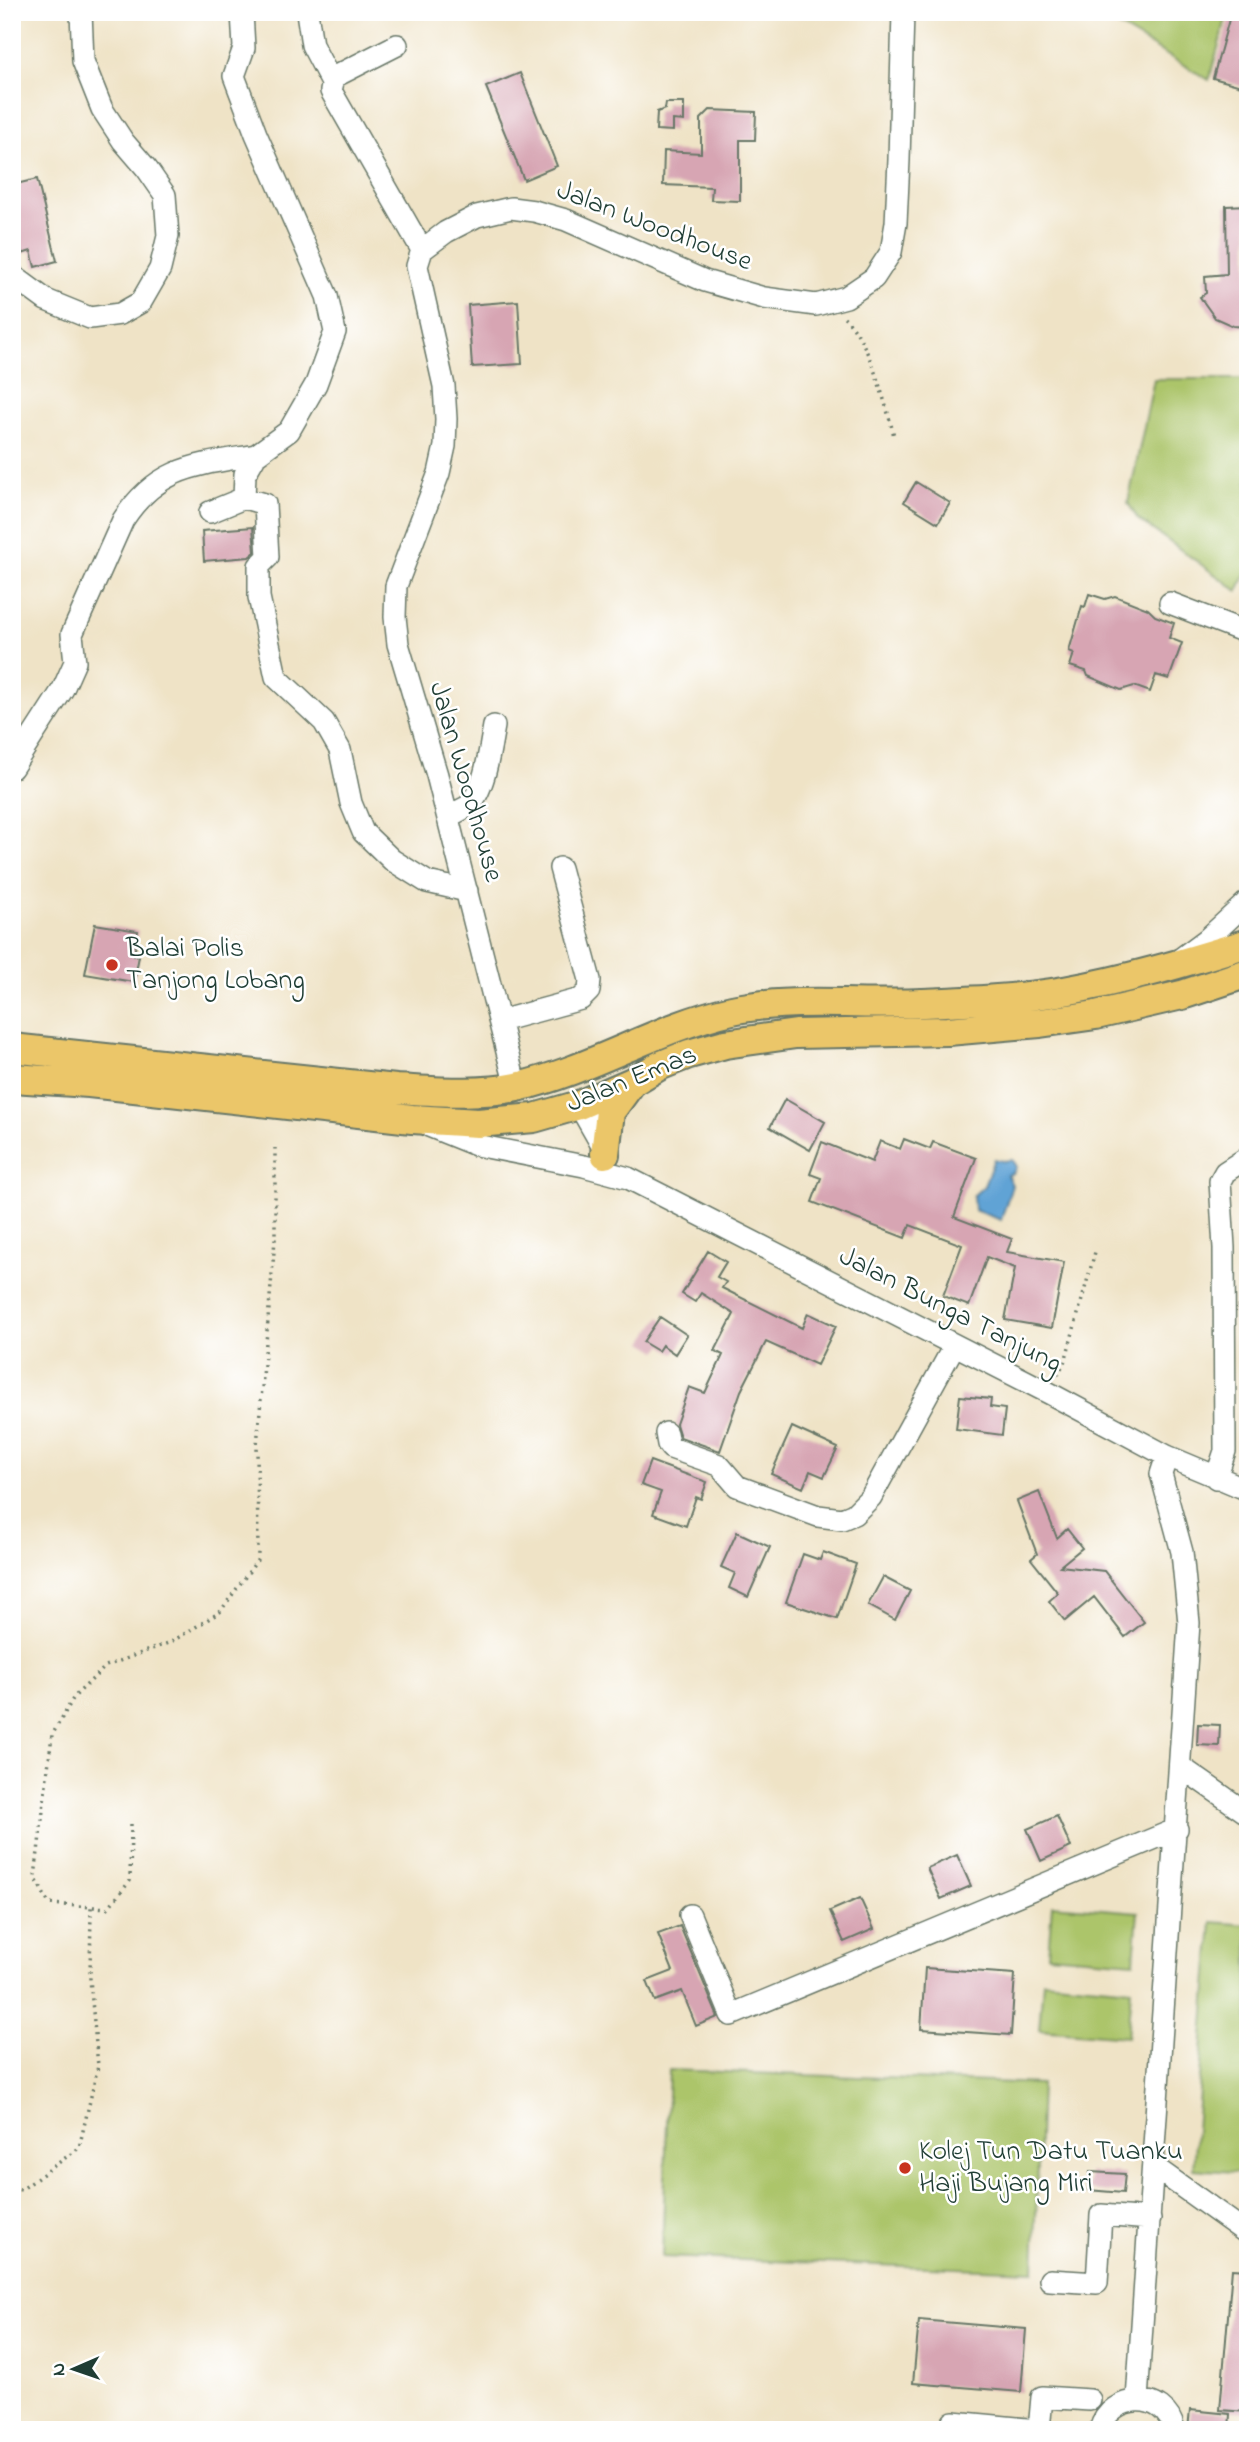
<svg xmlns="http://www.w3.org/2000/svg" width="1260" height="2442" viewBox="0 0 1260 2442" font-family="'Indie Flower',sans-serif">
<rect width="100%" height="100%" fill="#fff"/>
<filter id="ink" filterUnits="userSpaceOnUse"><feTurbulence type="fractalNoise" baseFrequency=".0143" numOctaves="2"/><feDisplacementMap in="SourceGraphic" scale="14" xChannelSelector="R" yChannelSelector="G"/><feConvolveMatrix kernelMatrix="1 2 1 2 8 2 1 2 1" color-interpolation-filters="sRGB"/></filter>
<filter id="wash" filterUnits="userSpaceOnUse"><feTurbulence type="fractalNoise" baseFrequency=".00686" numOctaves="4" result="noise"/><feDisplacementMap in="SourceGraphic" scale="28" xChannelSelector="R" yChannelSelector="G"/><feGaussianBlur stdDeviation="1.57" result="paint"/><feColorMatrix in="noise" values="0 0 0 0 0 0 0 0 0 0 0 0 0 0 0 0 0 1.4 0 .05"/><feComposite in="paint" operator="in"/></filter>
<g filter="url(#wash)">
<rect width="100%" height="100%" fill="#efe3c6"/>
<path fill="#acc56a" stroke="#66814f" stroke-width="2" d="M1103 12H1228L1209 80 1113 23Z
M1154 379H1248V569L1238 591 1138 519 1128 503Z
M1052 1905 1138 1912 1134 1962 1048 1955Z
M1212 1922 1248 1925V2173L1193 2169Z
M1043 1981 1131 1989 1127 2037 1039 2030Z
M669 2070 1041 2084 1034 2271 662 2257Z"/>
<path fill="#61a3d5" stroke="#407084" stroke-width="2" d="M994 1159 1003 1161 1012 1160 1016 1167 1013 1173 1007 1175 1012 1185 1001 1220 974 1210 973 1196 984 1186Z"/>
<g id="blocks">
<path fill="#d7a5b3" d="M1231 12H1248V88L1213 78Z
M520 73 557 166 524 180 486 87Z
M666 103H684V121L673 120V131L656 130 657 112 665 109Z
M710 110 756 112 755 140H740V201L711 200 712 187 663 185 664 151 701 153V119Z
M37 179 57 261 35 267 31 251 22 254 18 235 12 237V185Z
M1248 205V327L1233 326 1215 318 1200 297 1206 293 1205 276 1227 274 1226 206Z
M518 301 522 364 472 367 468 305Z
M916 482 950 503 938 523 904 502Z
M253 527 255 552 249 557 204 561 202 531Z
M1089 594 1105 599 1115 596 1148 609 1155 616 1174 623 1169 638 1182 643 1169 679 1156 675 1150 692 1134 686 1121 690 1088 676 1086 671 1070 666 1074 653 1069 651 1082 606 1085 607Z
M95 924 138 931 134 955 139 956 134 982 85 974Z
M785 1099 825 1122 810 1150 770 1127Z
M904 1139 930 1149 933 1142 976 1158 954 1217 1012 1239 1007 1252 1064 1262 1052 1328 1005 1320 1015 1268 987 1257 969 1306 943 1296 962 1245 910 1225 905 1238 812 1202 821 1178 810 1174 822 1142 872 1162 880 1141 900 1149Z
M708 1251 726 1262 717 1277 726 1282 722 1288 802 1328 808 1313 836 1326 817 1365 766 1342 741 1391 720 1451 680 1437 676 1424 689 1387 705 1393 723 1355 715 1351 734 1314 701 1293 695 1302 682 1294Z
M660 1317 687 1335 675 1354 662 1345 658 1351 643 1342Z
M960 1396 991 1399 990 1407 1005 1409 1002 1435 956 1429Z
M792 1427 838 1448 824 1477 810 1471 803 1488 771 1474Z
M650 1461 707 1482 701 1499 696 1497 686 1526 653 1514 661 1492 641 1485Z
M1039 1492 1057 1538 1067 1529 1082 1548 1060 1566 1104 1571 1144 1622 1125 1637 1094 1597 1065 1621 1049 1601 1058 1593 1031 1559 1037 1554 1017 1501Z
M737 1532 770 1547 748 1597 729 1588 735 1573 721 1567Z
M823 1552 856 1564 837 1619 786 1602 803 1554 820 1560Z
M883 1577 910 1591 895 1620 868 1605Z
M1198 1724 1220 1725 1219 1746 1197 1745Z
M1057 1816 1071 1847 1041 1861 1027 1829Z
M957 1855 971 1886 941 1899 927 1868Z
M860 1898 874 1929 844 1942 830 1911Z
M680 1926 718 2017 696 2026 682 1991 655 2001 647 1981 673 1971 658 1934Z
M925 1968 1015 1974 1011 2035 921 2029Z
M1090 2172 1125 2174 1123 2193 1088 2190Z
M1232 2269 1248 2270V2412L1220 2410Z
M919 2320 1026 2329 1021 2392 913 2383Z
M1190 2410 1230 2414 1229 2430H1188Z"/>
</g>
</g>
<g filter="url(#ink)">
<use href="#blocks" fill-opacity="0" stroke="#687767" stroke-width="2"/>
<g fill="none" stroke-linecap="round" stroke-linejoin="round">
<g stroke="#687767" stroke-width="24">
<path id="minor" d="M242 12 244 48 234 76 256 134 327 296 335 332 316 384 289 431 256 455 245 474 244 498
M307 12 312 45 332 83
M397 45 334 77 331 91 422 250
M12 275 46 300 90 318 120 314 141 302 160 269 168 236 165 195 147 169 123 141 102 109 83 61 81 12
M210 512 244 498 265 504 268 557 259 566V597L276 677 324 722 340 750 351 803 363 832 392 860 427 882 467 891
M1170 603 1248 633
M12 768 63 689 75 662 72 634 123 520C158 466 197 465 256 455
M448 817C454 813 462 810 468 806 485 791 490 748 494 726
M1179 960 1206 940 1248 901
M500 1021 581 999 589 991 590 980 560 868
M516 1087 437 775 398 644 395 617 396 586 439 473 445 446 446 419 444 386 417 266 422 250 446 232 477 216 511 208 534 211 566 220 705 281 764 298 816 305 846 297 874 278 891 252 896 223 899 160 903 12
M579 1105 608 1156
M429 1126 476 1145 584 1166 628 1178 1049 1393 1167 1456 1248 1490
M666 1433 668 1444 671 1448 719 1465 737 1486 818 1516 842 1519 854 1514 871 1497 954 1346
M1216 1478 1225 1451 1224 1248 1220 1181 1225 1172 1248 1157
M1181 1767 1248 1814
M690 1915 731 2015 1177 1829
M1153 2166 1248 2234
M1050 2280 1097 2283 1101 2215 1150 2219
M1137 2400 1189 1623 1182 1552 1161 1474 1167 1456
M952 2430 953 2422 1038 2430
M1039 2430 1042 2397 1090 2400
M1100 2430C1110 2392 1166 2390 1174 2430"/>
</g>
<g stroke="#687767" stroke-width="32">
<path id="major" d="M12 1048 396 1089C436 1091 478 1095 517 1087 592 1070 657 1027 732 1010 793 997 859 1006 922 1003 969 1001 1017 999 1064 991 1126 980 1187 962 1248 943
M12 1078 89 1083 412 1119 478 1123 534 1118 579 1105 632 1082 659 1066 689 1054 725 1044 796 1034 948 1031 1040 1023 1096 1015 1182 995 1248 973
M605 1154 610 1112 632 1082"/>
</g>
<path stroke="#687767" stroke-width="3.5" stroke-dasharray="2 5" stroke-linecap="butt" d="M844 317C868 337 886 405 894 436
M1058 1375 1066 1358 1095 1252
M131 1824 130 1881 108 1908 49 1904 35 1877 52 1735 74 1697 106 1666 171 1642 220 1612 258 1559 257 1445 275 1240V1148
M12 2188 21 2190 79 2148 98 2066 90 1979 91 1907"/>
<use href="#minor" stroke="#fff" stroke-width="21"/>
<use href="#major" stroke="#ebc669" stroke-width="28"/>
</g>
</g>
<g fill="#c8321e" stroke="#fff" stroke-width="2.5">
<circle cx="112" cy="965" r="7"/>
<circle cx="905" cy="2168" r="7"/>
</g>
<g text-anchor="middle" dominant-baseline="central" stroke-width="5" stroke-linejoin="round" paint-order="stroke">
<g font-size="28" fill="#1f3d34" stroke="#fff">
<text transform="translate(654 227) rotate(21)">Jalan Woodhouse</text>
<text transform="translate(465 782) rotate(74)">Jalan Woodhouse</text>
<text transform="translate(632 1080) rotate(-22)">Jalan Emas</text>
<text transform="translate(950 1311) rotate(27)">Jalan Bunga Tanjung</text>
</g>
<g font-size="28" fill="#1f3d34" stroke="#fff" text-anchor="start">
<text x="126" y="949">Balai Polis<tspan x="126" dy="32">Tanjong Lobang</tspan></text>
<text x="919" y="2152">Kolej Tun Datu Tuanku<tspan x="919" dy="32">Haji Bujang Miri</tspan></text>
</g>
</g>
<rect width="1260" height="2442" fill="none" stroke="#fff" stroke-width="42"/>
<g transform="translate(74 2369) rotate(268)" stroke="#ffffff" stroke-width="5" paint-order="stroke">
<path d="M0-5L12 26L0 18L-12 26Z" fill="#1f3d34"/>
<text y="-10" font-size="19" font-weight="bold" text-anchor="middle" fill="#1f3d34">N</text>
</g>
</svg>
